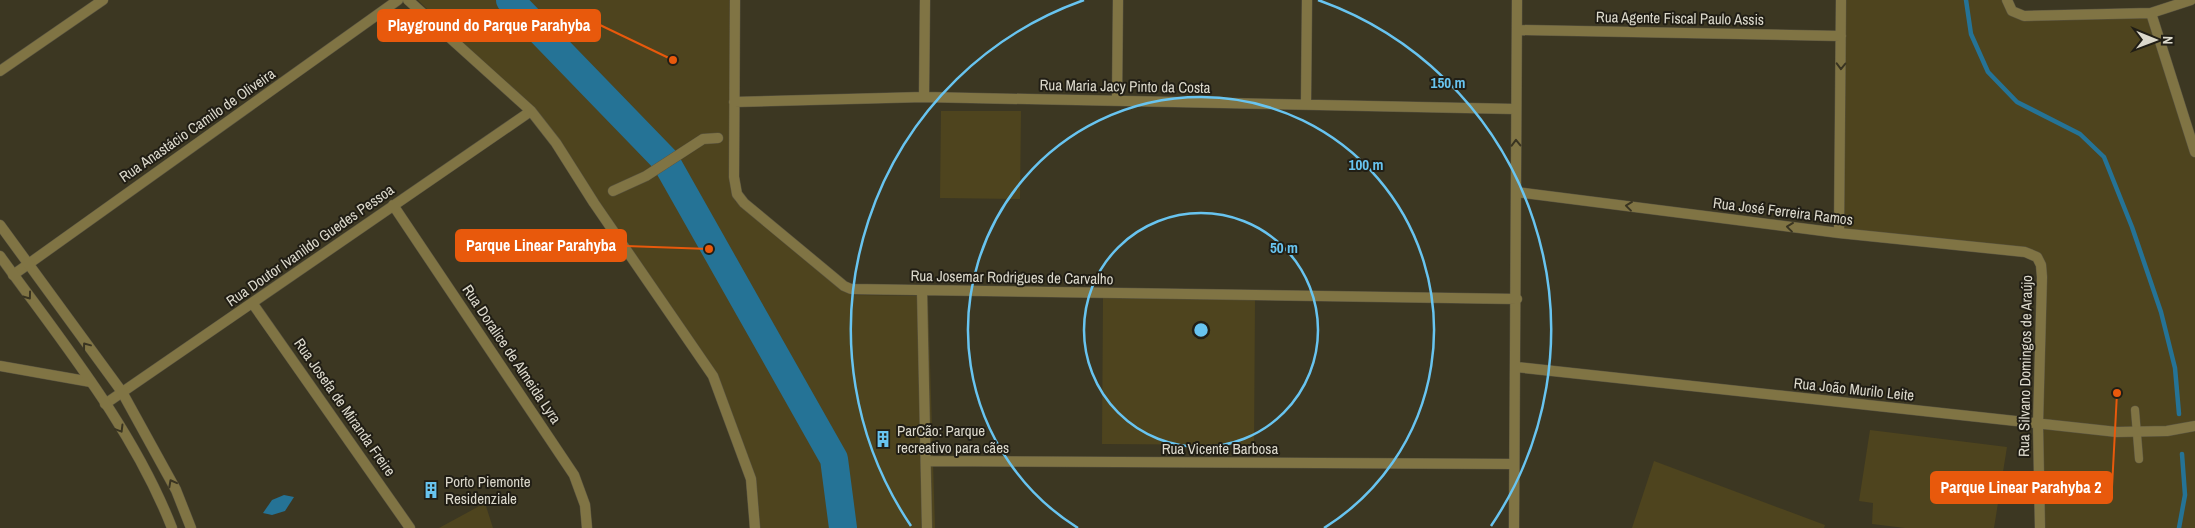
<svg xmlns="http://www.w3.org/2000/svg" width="2195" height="528" viewBox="0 0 2195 528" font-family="'Archivo Narrow',sans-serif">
<rect width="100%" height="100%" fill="#3c3722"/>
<path fill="#4e441e" d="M418 0H736L735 201 851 295 928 296 935 528H749V489L713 381 533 116Z
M1845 0H2009L2014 15 2152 17 2195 154V528H2041L2037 258 1844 237Z
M941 111H1021L1020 199 940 198Z
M1103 298 1255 299 1254 445 1102 444Z
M1870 430 2007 447 1994 528H1905L1872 524 1873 503 1859 501Z
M1654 461 1825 525 1824 528H1632Z
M485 503 493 528H439Z"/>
<path fill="#257396" d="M284 495 294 497 285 511 272 515 263 513 272 500Z"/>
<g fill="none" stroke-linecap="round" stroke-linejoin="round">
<path stroke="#257396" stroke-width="4.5" d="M1966 0 1971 34 1988 72 2017 102 2080 134 2104 157 2132 227 2161 312 2175 368 2179 414
M2179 528 2185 495 2182 454"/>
<path stroke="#257396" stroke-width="28" d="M510 0 665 160 834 459 843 528"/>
<g stroke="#595441" stroke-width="9">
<path id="service" d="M2135 410 2139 459"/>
</g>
<g stroke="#595441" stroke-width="11">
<path id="pedestrian" d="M613 191 646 176 703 139 718 138"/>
</g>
<g stroke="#595441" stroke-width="11">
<path id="minor" d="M408 0 531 111 556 143 594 203 713 376 751 479 755 528
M735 0 734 177 737 194 744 203 844 286 851 289 1517 299
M2007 0 2012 11 2024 16 2151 13 2191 0
M2151 13 2195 152
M1518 30 1841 36
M0 71 103 0
M924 97 925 0
M1117 101 1118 0
M734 102 924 97 1515 109
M1306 103 1307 0
M1516 192 1839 233 2025 252 2037 257 2041 265 2042 277 2038 424 2040 528
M393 205 574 475 585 505 587 528
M1839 233 1841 0
M13 275 398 0
M922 291 927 528
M253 304 410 528
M0 366 91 382
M1516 367 2117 432 2167 431 2195 426
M105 404 531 111
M926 461 1514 464
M1514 528 1517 0"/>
</g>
<g stroke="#595441" stroke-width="11">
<path id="tertiary" d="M0 225 122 392 176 490 191 528
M0 256C62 342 133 428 172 528"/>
</g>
<use href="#service" stroke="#807444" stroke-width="8"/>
<use href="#pedestrian" stroke="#807444" stroke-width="10"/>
<use href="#minor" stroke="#807444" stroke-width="10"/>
<use href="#tertiary" stroke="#807444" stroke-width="10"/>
</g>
<defs><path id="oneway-chevron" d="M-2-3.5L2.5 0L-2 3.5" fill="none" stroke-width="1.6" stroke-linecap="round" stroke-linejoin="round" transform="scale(1.25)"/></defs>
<g stroke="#393421">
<use href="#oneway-chevron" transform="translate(1841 66) rotate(91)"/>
<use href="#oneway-chevron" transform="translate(1516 143) rotate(-91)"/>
<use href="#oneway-chevron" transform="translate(1629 206) rotate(-173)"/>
<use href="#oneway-chevron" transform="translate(1790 227) rotate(-173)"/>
<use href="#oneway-chevron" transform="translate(28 296) rotate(54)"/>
<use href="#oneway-chevron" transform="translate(86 346) rotate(-127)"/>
<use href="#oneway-chevron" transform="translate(120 429) rotate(59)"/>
<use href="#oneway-chevron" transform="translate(172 483) rotate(-118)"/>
</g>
<g fill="none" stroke="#68c4f0" stroke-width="2.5">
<circle cx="1201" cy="330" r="117"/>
<path d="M1078 528A233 233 0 1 1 1324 528"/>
<path d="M911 526A350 350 0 0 1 1084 0M1318 0A350 350 0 0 1 1491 526"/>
</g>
<defs>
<g id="building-bare" transform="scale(1.35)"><path d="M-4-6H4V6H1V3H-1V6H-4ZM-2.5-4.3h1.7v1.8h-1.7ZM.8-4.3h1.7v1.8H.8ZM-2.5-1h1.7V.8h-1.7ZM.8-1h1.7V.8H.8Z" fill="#68c4f0" stroke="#211e15" stroke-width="2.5" paint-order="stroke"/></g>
</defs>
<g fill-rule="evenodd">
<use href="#building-bare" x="883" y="439"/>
<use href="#building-bare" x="431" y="490"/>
</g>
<g text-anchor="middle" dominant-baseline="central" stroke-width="4" stroke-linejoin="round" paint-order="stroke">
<g font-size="15" fill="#dcd9cc" stroke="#211e15">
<text transform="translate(1680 18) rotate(1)">Rua Agente Fiscal Paulo Assis</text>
<text transform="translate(1125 86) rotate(1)">Rua Maria Jacy Pinto da Costa</text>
<text transform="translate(197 125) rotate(-35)">Rua Anastácio Camilo de Oliveira</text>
<text transform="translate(1783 211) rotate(7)">Rua José Ferreira Ramos</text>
<text transform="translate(310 245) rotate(-35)">Rua Doutor Ivanildo Guedes Pessoa</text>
<text transform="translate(1012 277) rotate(1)">Rua Josemar Rodrigues de Carvalho</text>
<text transform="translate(512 354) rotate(56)">Rua Doralice de Almeida Lyra</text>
<text transform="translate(2025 366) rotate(-89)">Rua Silvano Domingos de Araújo</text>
<text transform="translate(1854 389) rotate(6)">Rua João Murilo Leite</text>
<text transform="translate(345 407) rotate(55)">Rua Josefa de Miranda Freire</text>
<text x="1220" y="448">Rua Vicente Barbosa</text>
</g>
<g font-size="15" fill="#dcd9cc" stroke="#211e15" text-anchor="start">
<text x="897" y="430">ParCão: Parque<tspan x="897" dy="17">recreativo para cães</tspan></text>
<text x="445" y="481">Porto Piemonte<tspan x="445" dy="17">Residenziale</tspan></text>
</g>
</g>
<circle cx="1201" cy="330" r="8" fill="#68c4f0" stroke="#211e15" stroke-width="2.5"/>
<g font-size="15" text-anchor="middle" font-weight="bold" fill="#68c4f0" stroke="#211e15" stroke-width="4" stroke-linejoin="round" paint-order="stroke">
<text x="1448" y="88">150 m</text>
<text x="1366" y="170">100 m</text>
<text x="1284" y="253">50 m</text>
</g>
<path fill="none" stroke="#e8590c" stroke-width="2" d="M673 60L600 25M709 249L626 246M2117 393L2112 487"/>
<g fill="#e8590c" stroke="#211e15" stroke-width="2">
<circle cx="673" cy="60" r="5"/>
<circle cx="709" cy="249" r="5"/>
<circle cx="2117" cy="393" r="5"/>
</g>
<g fill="#e8590c" stroke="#e8590c" stroke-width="2">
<rect x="378" y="10" width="222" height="31" rx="5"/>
<rect x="456" y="230" width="170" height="31" rx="5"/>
<rect x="1931" y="472" width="181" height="31" rx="5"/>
</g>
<g font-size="16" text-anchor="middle" font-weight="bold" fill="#fff">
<text x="489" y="31">Playground do Parque Parahyba</text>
<text x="541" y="251">Parque Linear Parahyba</text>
<text x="2021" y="493">Parque Linear Parahyba 2</text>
</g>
<g transform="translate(2155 40) rotate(91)" stroke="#211e15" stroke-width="4" paint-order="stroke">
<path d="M0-4L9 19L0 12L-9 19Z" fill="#dcd9cc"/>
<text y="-8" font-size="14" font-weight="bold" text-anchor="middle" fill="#dcd9cc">N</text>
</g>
</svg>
